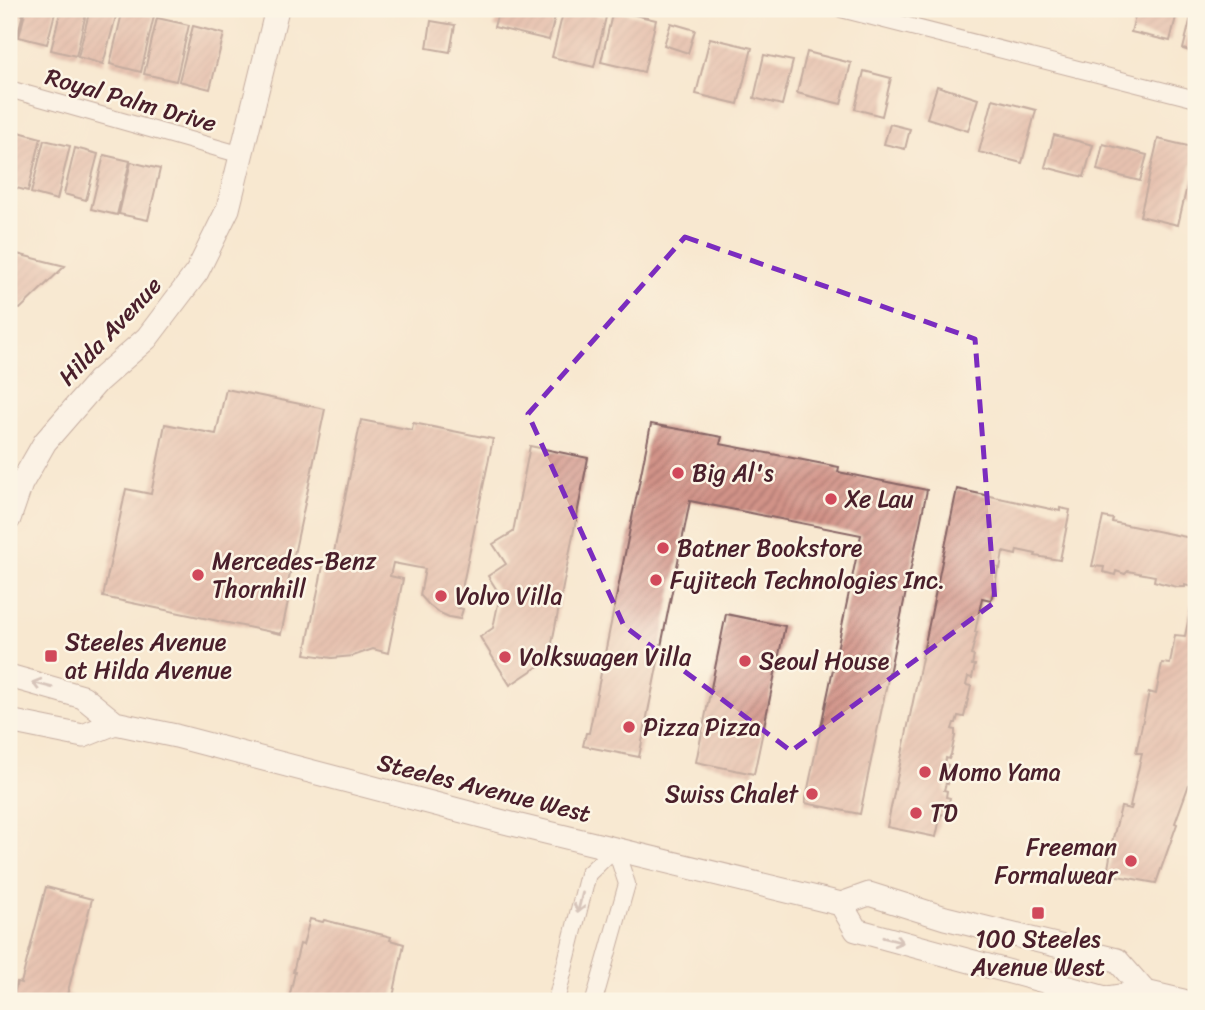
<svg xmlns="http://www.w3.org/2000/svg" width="1205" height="1010" viewBox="0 0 1205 1010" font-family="Sriracha,sans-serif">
<defs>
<pattern id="building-hatch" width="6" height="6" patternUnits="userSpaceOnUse" patternTransform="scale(1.75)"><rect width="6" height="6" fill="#d19388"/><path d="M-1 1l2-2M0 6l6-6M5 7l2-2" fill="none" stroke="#ac776f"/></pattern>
</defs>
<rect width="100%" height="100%" fill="#fcf5e5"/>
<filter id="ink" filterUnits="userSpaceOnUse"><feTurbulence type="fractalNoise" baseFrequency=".0143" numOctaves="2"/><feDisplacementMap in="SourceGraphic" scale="14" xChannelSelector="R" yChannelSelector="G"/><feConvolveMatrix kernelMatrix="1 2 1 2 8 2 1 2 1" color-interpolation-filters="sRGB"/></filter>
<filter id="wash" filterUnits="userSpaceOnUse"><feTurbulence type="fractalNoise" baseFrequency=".00686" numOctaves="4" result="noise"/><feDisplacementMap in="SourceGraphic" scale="28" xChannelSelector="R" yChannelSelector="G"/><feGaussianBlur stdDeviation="1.57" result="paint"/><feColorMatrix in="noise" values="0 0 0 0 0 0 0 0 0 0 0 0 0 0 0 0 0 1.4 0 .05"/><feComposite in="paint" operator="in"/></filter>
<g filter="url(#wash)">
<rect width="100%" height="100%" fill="#f8e8d0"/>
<g id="blocks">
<path fill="url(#building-hatch)" d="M9 9H24L17 37 9 35Z
M26 9H56L47 44 19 37Z
M61 9H87L76 56 51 50Z
M90 9H118L103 64 78 57Z
M123 9 154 16 141 72 110 64Z
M499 9H557L549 40 494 27Z
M564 9H571L606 17 594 67 552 57Z
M1137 9H1160L1177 13 1170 41 1131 32Z
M1193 9H1196V53L1183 49Z
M613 10 656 20 644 72 601 62Z
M157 18 189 25 176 81 144 74Z
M431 21 455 25 450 52 427 48Z
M671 23 695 30 688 53 664 45Z
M193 26 224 34 210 89 179 81Z
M710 38 752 48 738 104 696 94Z
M807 52 851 63 841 104 797 93Z
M764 55 793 61 782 105 754 98Z
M864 71 891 78 882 116 855 109Z
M937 86 978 99 968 131 927 118Z
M993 99 1036 110 1022 163 979 152Z
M890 124 910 129 905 149 884 144Z
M15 131 41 138 28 191 9 186V157Z
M1054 135 1093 145 1084 177 1045 167Z
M1158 139 1196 148 1178 225 1140 216Z
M44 140 70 146 57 200 31 193Z
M1103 144 1147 155 1140 181 1097 170Z
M75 148 98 154 86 200 64 194Z
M104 155 130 161 117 215 91 209Z
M131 162 160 169 148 220 119 214Z
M1195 170H1196V196L1189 194Z
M9 252 65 266 20 309 9 306Z
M226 389 325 409 285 597H289L281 634 103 597 126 489 151 494 165 424 216 434Z
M361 420 412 430 413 423 493 439 458 608 463 609 460 619 449 617 438 612 429 605 420 595 425 569 393 563 390 576 403 579 388 653 373 649 353 656 332 658 305 654 324 561 332 562Z
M651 424 722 437 720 444 839 467 838 472 927 490 860 814 805 803 861 535 690 501 639 757 583 746 586 733H589Z
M530 446 588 458 552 643 558 653 510 685 480 637 493 628 500 595 488 576 506 564 493 544 513 532Z
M957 489 1060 511V508L1070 510 1060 560 1035 556 1036 554 1017 550 1016 555 1003 552 1000 569 998 568 994 592H993L991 600 982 598 975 632H977L971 655 974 656 972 665H975L972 678 968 677 966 685 971 686 964 717 958 716 956 723H954L952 729 955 730V736L951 754 949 759 946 758 945 764 948 765 947 770 951 771 948 784 946 783 944 790 947 791 946 797 950 798 946 815 941 814 936 837 887 827Z
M1103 517 1113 519 1112 522 1196 539V588L1185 585V587H1177L1161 583 1154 581 1155 576 1128 571 1125 574 1116 571 1115 575 1103 572 1104 567 1092 566Z
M1195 588 1196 765 1175 823 1177 824 1156 883 1107 874 1111 851 1110 850 1121 807 1131 809 1132 806H1130L1142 753H1136L1149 692 1156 694 1162 663 1170 664 1175 635 1185 636Z
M726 614 785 626 754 774 696 762Z
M46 887 92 899 67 995 72 996 71 1001H12L17 982 21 983Z
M310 919 323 922 324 920 391 937 390 940 404 944 393 997H390L389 1001H303L289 998 295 972H293L300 944 303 945Z
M744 994 758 998 759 995 778 1001H742Z"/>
</g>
</g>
<g filter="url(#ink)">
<use href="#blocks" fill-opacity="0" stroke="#876565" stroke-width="2"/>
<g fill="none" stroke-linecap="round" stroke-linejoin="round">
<g stroke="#876565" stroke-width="18">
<path id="street" d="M841 9 1196 99
M9 89 242 155
M556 1001 588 874 615 848 627 884 594 1001"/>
</g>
<g stroke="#876565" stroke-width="25">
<path id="secondary" d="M9 519 21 484 45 442 98 381 147 338 197 272 228 209 277 9
M9 676 83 697 115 723 176 736 504 822 841 904 869 894 945 918 1117 960 1145 992
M9 721 83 736 115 723
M841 904 856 930 1106 998 1145 992 1183 1001"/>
</g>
<use href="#street" stroke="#fff" stroke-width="16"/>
<use href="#secondary" stroke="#fff" stroke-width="23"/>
</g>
<defs><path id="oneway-shaft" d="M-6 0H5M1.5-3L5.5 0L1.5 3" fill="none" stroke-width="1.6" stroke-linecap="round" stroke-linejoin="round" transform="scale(1.75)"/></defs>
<g stroke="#ae9aa0">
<use href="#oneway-shaft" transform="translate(42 685) rotate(-165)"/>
<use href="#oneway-shaft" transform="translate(580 903) rotate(104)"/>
<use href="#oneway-shaft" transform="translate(893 940) rotate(15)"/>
</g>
</g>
<path d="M0 0H1205V1010H0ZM685 237 975 339 995 602 791 751 624 626 528 414Z" fill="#f8e8d0" fill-opacity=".55" fill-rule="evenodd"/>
<path fill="none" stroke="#7b2cbf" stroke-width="5" stroke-dasharray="14 9" stroke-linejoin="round" d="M685 237 975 339 995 602 791 751 624 626 528 414Z"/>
<g fill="#d1495b" stroke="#fcf5e5" stroke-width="2.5">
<circle cx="678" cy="473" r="7"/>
<circle cx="831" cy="499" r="7"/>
<circle cx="663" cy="548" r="7"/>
<circle cx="198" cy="575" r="7"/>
<circle cx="656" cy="580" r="7"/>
<circle cx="441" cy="596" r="7"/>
<rect x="44" y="649" width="14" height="14" rx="3.5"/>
<circle cx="505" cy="657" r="7"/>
<circle cx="745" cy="661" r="7"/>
<circle cx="629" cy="727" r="7"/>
<circle cx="925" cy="772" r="7"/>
<circle cx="812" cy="794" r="7"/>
<circle cx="916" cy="813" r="7"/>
<circle cx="1131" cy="861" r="7"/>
<rect x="1031" y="906" width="14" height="14" rx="3.5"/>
</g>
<g text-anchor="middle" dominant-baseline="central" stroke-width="5" stroke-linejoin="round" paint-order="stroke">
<g font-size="24" fill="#4a1f2b" stroke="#fcf5e5">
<text transform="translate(131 100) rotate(16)">Royal Palm Drive</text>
<text transform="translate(110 331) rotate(-47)">Hilda Avenue</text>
<text transform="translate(484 788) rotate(14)">Steeles Avenue West</text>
</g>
<g font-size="24" fill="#4a1f2b" stroke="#fcf5e5" text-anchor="start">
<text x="692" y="473">Big Al's</text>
<text x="845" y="499">Xe Lau</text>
<text x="677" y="548">Batner Bookstore</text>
<text x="212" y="561">Mercedes-Benz<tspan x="212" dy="28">Thornhill</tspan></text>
<text x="670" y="580">Fujitech Technologies Inc.</text>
<text x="455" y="596">Volvo Villa</text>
<text x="65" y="642">Steeles Avenue<tspan x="65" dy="28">at Hilda Avenue</tspan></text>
<text x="519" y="657">Volkswagen Villa</text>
<text x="759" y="661">Seoul House</text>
<text x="643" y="727">Pizza Pizza</text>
<text x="939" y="772">Momo Yama</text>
<text x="798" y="794" text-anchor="end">Swiss Chalet</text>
<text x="930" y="813">TD</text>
<text x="1117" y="847" text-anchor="end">Freeman<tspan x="1117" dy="28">Formalwear</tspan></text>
<text x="1038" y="939" text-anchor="middle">100 Steeles<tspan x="1038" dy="28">Avenue West</tspan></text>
</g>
</g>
<rect width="1205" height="1010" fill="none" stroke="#fcf5e5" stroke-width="35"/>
</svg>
